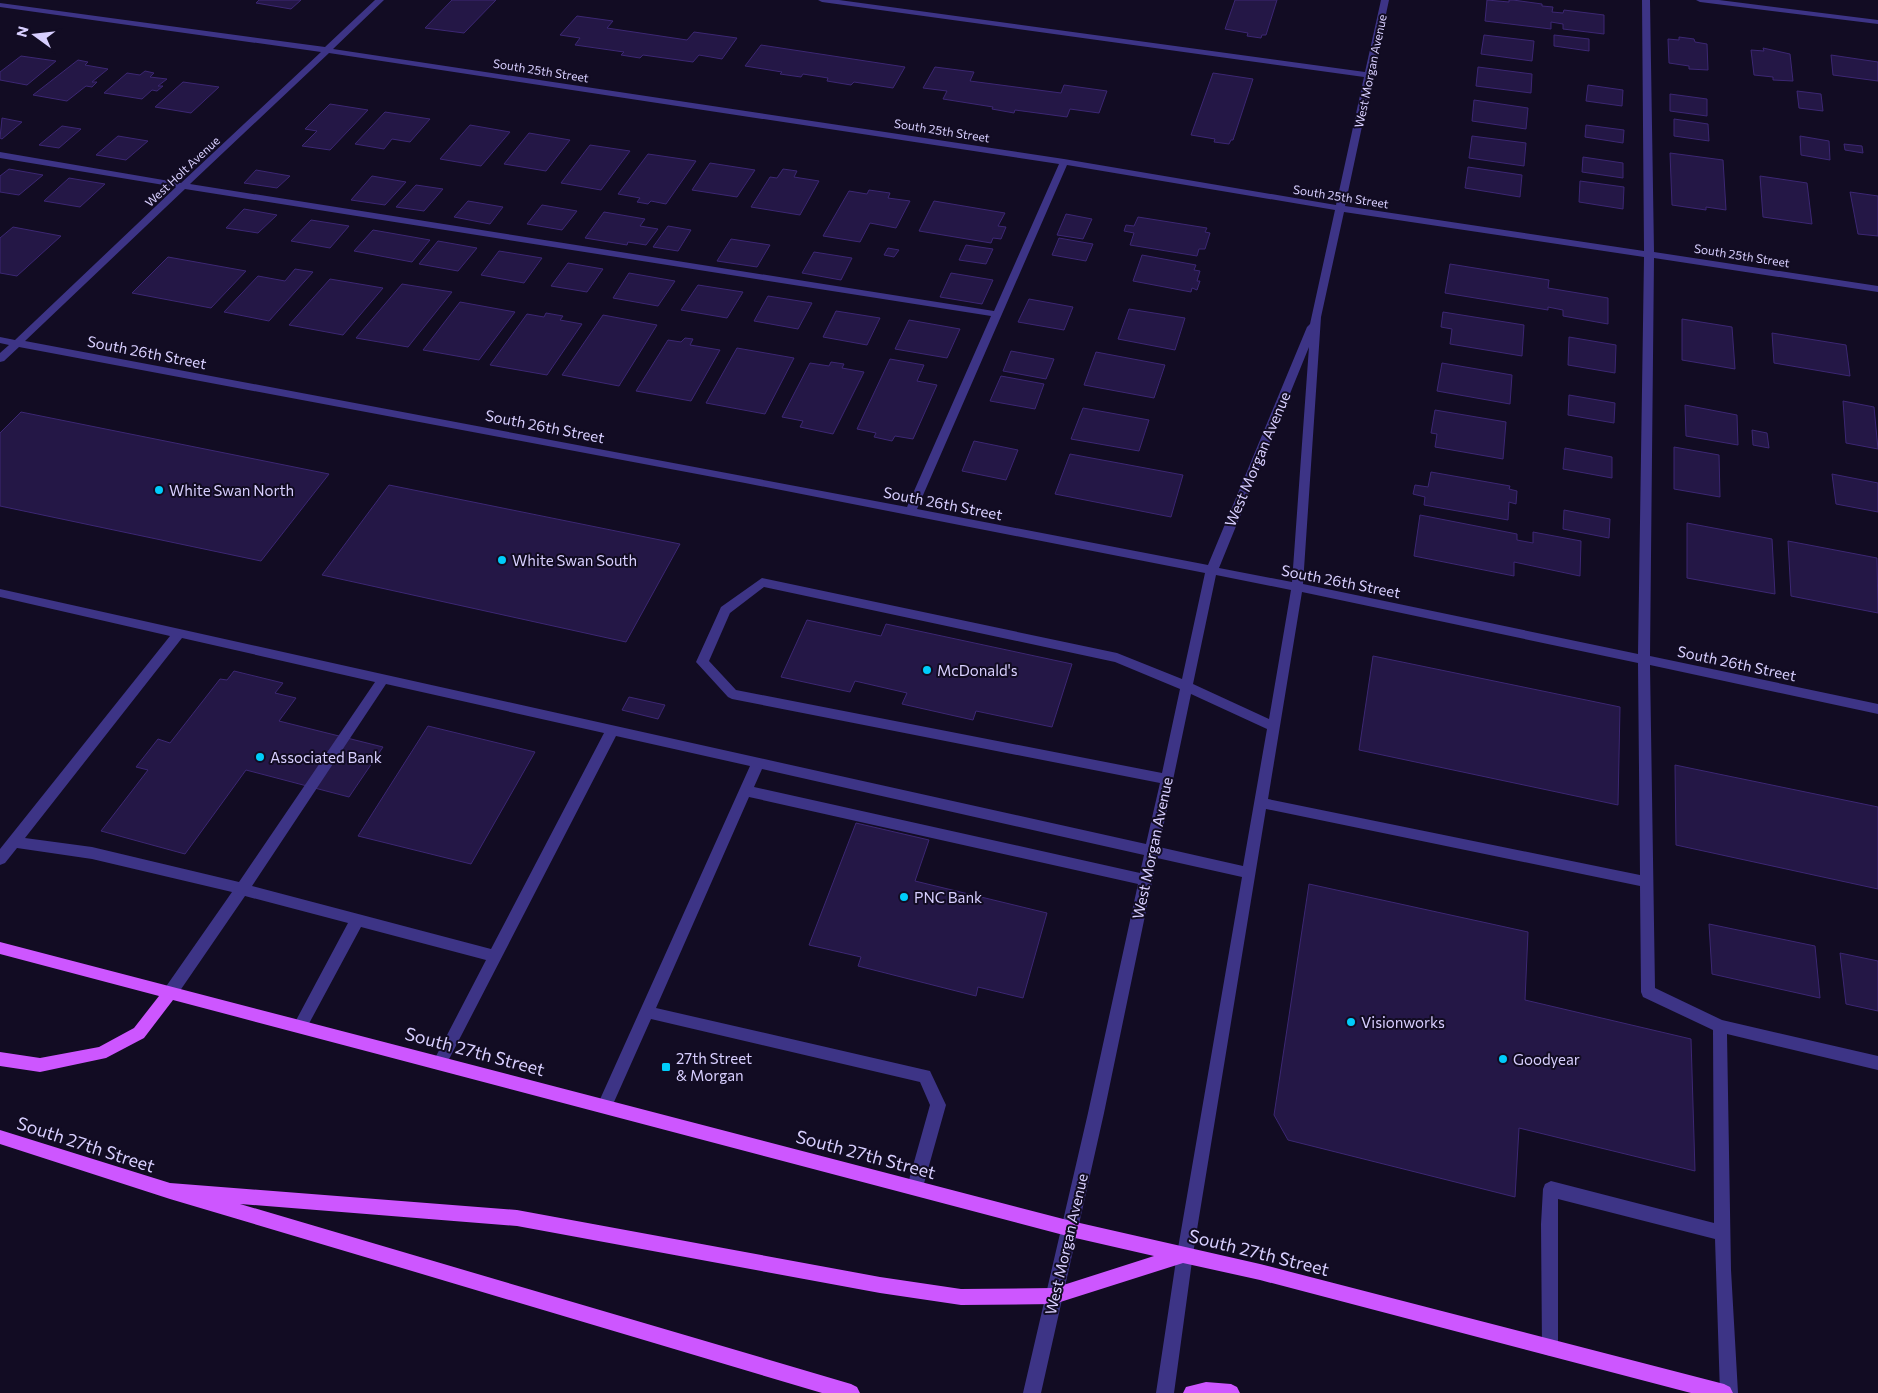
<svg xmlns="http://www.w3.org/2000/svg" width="1878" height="1393" viewBox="0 0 1878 1393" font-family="Commissioner,sans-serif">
<rect width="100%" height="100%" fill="#120c23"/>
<path fill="#241746" stroke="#3c2773" d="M259 0H301L291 9 256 3Z
M452 0H496L464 33 425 28Z
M1235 0H1277L1266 35H1262L1261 38 1247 36 1248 33 1225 29Z
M1487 0 1509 2V0H1513L1542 4V6L1553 7 1552 12 1563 13 1564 10 1604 15V34L1563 29V24L1551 22V29L1485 21Z
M577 16 613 21 607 28 687 40 694 32 737 38 722 59 699 55 693 62 643 55 640 58 621 55 624 52 575 45 580 38 560 35Z
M1484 35 1534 41 1532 61 1481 54Z
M1554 35 1589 39V51L1554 46Z
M1679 37 1694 39 1695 42 1707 44 1708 70 1689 69V66L1669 63 1668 39 1679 40Z
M761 45 905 67 893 88 854 82 851 85 827 81 828 78 803 74 801 77 780 74 782 72 745 66Z
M1763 48 1790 54 1793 81 1773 80V77L1754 75 1751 50 1764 51Z
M1831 55 1878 62V81L1833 75Z
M21 56 56 61 27 85 0 80V72Z
M78 60 88 62 85 65 108 69 92 82H97L92 87 86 86 67 101 33 95Z
M935 67 974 72 970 81 1061 93 1064 85 1107 91 1099 113 1070 109 1067 117 1015 110 1014 113 992 109 993 107 943 99 947 91 923 88Z
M1478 67 1532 74 1531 93 1476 86Z
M145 71 154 73 150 77 167 79 158 86H163L157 91 152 90 142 99 104 93 127 73 140 75Z
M1213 73 1253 79 1233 140H1231L1229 144 1214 142 1215 139 1191 135Z
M183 82 219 87 191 113 155 107Z
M1588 85 1623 90 1622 106 1586 101Z
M1797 91 1821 94 1823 111 1799 108Z
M1670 94 1707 99V116L1670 111Z
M1474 100 1528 108 1526 129 1472 121Z
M330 104 368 110 330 150 302 146 317 131 305 129Z
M385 112 430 119 410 142 392 139 384 149 355 144Z
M2 118 22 122 2 139 0 138Z
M1674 119 1708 124 1709 141 1674 136Z
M470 125 510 132 481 166 440 159Z
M1586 125 1624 130 1623 143 1585 137Z
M62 126 81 129 59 148 39 145Z
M529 133 570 140 546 171 504 164Z
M118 136 148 141 126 160 96 155Z
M1472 136 1526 143 1524 166 1469 158Z
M1800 136 1829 141 1830 160 1801 155Z
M1844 144 1862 146 1863 153 1845 150Z
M590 145 630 151 601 190 561 183Z
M1670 153 1723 160 1726 210 1706 207V210L1672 205Z
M648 154 696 161 666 204 651 201 648 204 637 202 640 198 618 194Z
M1583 157 1623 163V178L1582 172Z
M710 163 755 170 737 197 692 190Z
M1468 167 1522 175 1520 197 1465 188Z
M9 169 43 175 19 195 0 192V176Z
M783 169 797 171 794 177 819 181 800 215 751 207 770 177 777 178Z
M256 170 290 176 277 188 244 183Z
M372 176 406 182 385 205 351 200Z
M1760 176 1807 183 1812 224 1763 217Z
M69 178 105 184 80 207 44 201Z
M1580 181 1624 187 1623 209 1579 202Z
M416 185 443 189 424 211 396 207Z
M869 190 890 193 888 198 910 201 896 228 870 223 860 242 823 236 849 191 867 194Z
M1850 192 1878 196V236L1858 234Z
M468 201 503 207 490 224 454 217Z
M934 201 1005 213 998 226 1006 227 1001 239 993 238 991 243 919 231Z
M542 205 577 211 562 230 527 224Z
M244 209 277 215 258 233 226 228Z
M604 212 645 219 640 226 658 229 646 245 628 242 627 245 585 238Z
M1066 214 1092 219 1083 239 1057 235Z
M1138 217 1207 228 1205 232 1210 233 1205 249H1199L1197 256 1130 245 1134 233 1124 231 1126 225 1134 226Z
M311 220 349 226 330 248 291 241Z
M668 226 691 230 678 251 653 247Z
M13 227 61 236 17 276 0 273V238Z
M373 230 430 240 412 262 354 251Z
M1059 238 1093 244 1086 261 1052 255Z
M731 239 770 245 757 267 717 261Z
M438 241 477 248 458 271 419 264Z
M966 245 993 249 986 264 959 260Z
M888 248 899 250 894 257 884 255Z
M499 251 542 258 524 283 481 275Z
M814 252 852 258 841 280 802 273Z
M1142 255 1196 265 1194 270 1200 271 1197 281H1200L1197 290 1192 288 1191 292 1133 281Z
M168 257 246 271 211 308 132 293Z
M568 263 603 269 587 292 551 286Z
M1450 264 1549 280 1548 288 1608 298V324L1563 316V310L1548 307V310L1445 293Z
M295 269 313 272 269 321 224 312 258 276 285 281Z
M629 273 675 281 658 306 613 298Z
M951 273 993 280 982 304 940 297Z
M330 279 383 288 343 335 289 325Z
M402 284 452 292 408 347 356 338Z
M698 285 743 292 727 318 681 310Z
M768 296 812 303 798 329 754 321Z
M1029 299 1073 307 1064 330 1018 322Z
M460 302 515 312 479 360 423 350Z
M1129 309 1185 318 1175 350 1118 339Z
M836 311 880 318 867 345 823 337Z
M1443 312 1524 325 1522 356 1450 344 1452 329 1441 327Z
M546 313 563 316 560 320 582 324 547 375 490 365 527 314 544 317Z
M603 315 657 325 619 386 562 375Z
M1682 319 1732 327 1735 369 1682 360Z
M909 320 960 329 947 358 895 349Z
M1772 333 1846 345 1850 376 1774 363Z
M1569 337 1616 345 1615 373 1568 365Z
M685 338 693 339 690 345 720 350 691 401 636 391 668 340 681 342Z
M737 348 794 358 765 414 706 403Z
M1011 351 1054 359 1046 379 1003 371Z
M1096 352 1165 365 1154 398 1084 385Z
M890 359 924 365 917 381 937 385 913 439 895 436 892 441 874 437 876 433 857 429Z
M831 362 844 364 842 368 864 372 833 434 800 427 803 421 782 417 810 363 829 366Z
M1442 363 1512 375 1510 404 1437 391Z
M1001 376 1044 384 1035 409 990 401Z
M1569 395 1615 403 1614 423 1568 415Z
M1843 401 1874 407 1878 449 1846 443Z
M1685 405 1737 415 1738 445 1686 436Z
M1083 408 1149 420 1139 451 1071 439Z
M1435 410 1506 422 1503 459 1435 447 1437 434 1431 433Z
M21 412 329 474 261 561 0 506V433Z
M1752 430 1767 433 1769 448 1753 445Z
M974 441 1018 450 1006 480 962 471Z
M1674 447 1719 455 1720 497 1674 489Z
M1565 448 1612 457V478L1563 469Z
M1070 454 1183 475 1171 517 1055 494Z
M1431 472 1510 486 1509 489 1517 491 1516 504 1509 502 1508 520 1424 505 1425 497 1413 494 1415 485 1428 487Z
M1832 474 1878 483V512L1836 504Z
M389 485 680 544 626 642 322 575Z
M1564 510 1610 519 1609 538 1563 529Z
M1420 515 1517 534V540L1533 543V532L1581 541 1580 576 1514 562V576L1414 556Z
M1687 523 1772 539 1775 594 1687 578Z
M1788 541 1877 558 1878 613 1791 596Z
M807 620 881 636 886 624 1072 664 1052 727 976 711 973 720 902 704 907 693 855 681 850 692 781 677Z
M1373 656 1620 707 1618 805 1359 750Z
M234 671 283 683 275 693 296 698 279 721 383 747 349 797 246 770 185 854 101 831 148 770 136 767 158 739 170 743 220 679 227 680Z
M629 697 665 705 658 719 622 710Z
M428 726 535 752 471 864 358 836Z
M1675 765 1878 807V889L1676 845Z
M856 823 929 840 915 881 1047 913 1023 998 978 987 976 996 858 966 861 957 809 945Z
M1309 884 1528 932 1525 1000 1691 1039 1695 1171 1519 1128 1515 1197 1288 1140 1274 1115Z
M1709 924 1815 946 1820 998 1712 974Z
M1840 953 1878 961V1011L1846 1004Z"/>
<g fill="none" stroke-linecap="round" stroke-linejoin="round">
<path fill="#3d3486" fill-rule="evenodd" d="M375 0H384L333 49 1064 159 1336 205 1364 77 822 2 818 0H839L1365 72 1381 0H1389L1345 206 1644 251 1642 0H1650L1654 252 1878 286V292L1654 258 1650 656 1878 704V714L1650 665 1655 988 1722 1020 1878 1056V1070L1727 1034 1731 1270 1738 1393H1720L1715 1239 1558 1199V1348L1556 1354 1550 1356 1544 1354 1542 1348 1541 1224 1543 1189 1545 1184 1551 1181 1714 1223 1713 1030 1643 997 1641 992 1640 886 1266 809 1193 1254 1174 1393H1156L1177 1254 1242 877 1157 858 1104 1113 1041 1393H1023L1088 1113 1138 884 749 797 656 1008 930 1071 946 1105 923 1187 921 1192 915 1195 909 1192 907 1187 930 1105 920 1082 651 1019 610 1111 605 1113 600 1111 597 1106 750 766 616 736 445 1067 440 1069 435 1067 433 1062 486 960 361 927 305 1031 300 1033 295 1031 293 1026 348 923 245 896 175 998 170 999 165 998 163 993 165 988 232 892 92 859 17 848 5 863 0 865V849L170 636 0 597V589L1146 844 1160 783 732 699 728 697 696 662 721 607 762 578 1117 653 1182 679 1205 573 745 483 19 347 4 361 0 362V353L9 345 0 343V337L15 340 176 187 0 158V152L181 183 321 52 0 7V3L325 47ZM329 53 1059 164 994 311 190 184ZM1067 165 1335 210 1310 324 1307 327 1208 565 917 509ZM185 189 991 316 907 507 25 341ZM1344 212 1644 257 1638 654 1303 584 1321 317ZM1309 347 1292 582 1219 568ZM1216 575 1291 590 1269 719 1193 684ZM764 587 1115 662 1180 689 1162 773 736 690 709 661 730 613ZM1302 592 1638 663 1640 875 1268 799ZM182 638 375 682 239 882 92 847 25 838ZM386 684 604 733 491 949 252 886ZM1191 694 1267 729 1243 866 1159 847ZM762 769 1144 855 1140 873 754 787Z
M1696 0H1719L1878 20V24L1700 2Z"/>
<path fill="#cd56ff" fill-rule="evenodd" d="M0 942 1071 1221 1260 1264 1724 1384 1730 1387 1733 1393H1691L1260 1280 1183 1263 1054 1304 961 1305 880 1293 517 1226 240 1204 851 1384 857 1387 860 1393H822L170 1199 0 1144V1130L170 1183 517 1210 880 1277 961 1289 1054 1288 1154 1256 1071 1237 173 1000 144 1038 106 1058 40 1072 0 1066V1052L40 1058 99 1047 134 1028 159 996 0 954Z
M1206 1382 1231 1384 1237 1387 1240 1393H1183L1186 1387Z"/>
</g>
<g fill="#00cdfa" stroke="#120c23" stroke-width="2">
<circle cx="159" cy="490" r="5"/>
<circle cx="502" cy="560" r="5"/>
<circle cx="927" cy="670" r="5"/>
<circle cx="260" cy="757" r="5"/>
<circle cx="904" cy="897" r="5"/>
<circle cx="1351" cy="1022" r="5"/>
<circle cx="1503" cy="1059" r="5"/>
<rect x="661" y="1062" width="10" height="10" rx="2.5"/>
</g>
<g text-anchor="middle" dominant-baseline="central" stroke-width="4" stroke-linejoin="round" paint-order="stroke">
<g font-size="12" fill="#d8cfff" stroke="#120c23">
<text transform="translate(541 70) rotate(9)">South 25th Street</text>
<text transform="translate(1370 71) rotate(-78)">West Morgan Avenue</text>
<text transform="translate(942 130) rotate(9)">South 25th Street</text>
<text transform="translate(182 171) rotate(-43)">West Holt Avenue</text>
<text transform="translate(1341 196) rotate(9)">South 25th Street</text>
<text transform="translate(1742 255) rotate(9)">South 25th Street</text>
</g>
<g font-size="15" fill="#d8cfff" stroke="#120c23">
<text transform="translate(147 352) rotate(11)">South 26th Street</text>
<text transform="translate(545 426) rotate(11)">South 26th Street</text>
<text transform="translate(1257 459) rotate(-67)">West Morgan Avenue</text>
<text transform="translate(943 503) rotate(11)">South 26th Street</text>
<text transform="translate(1341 581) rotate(11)">South 26th Street</text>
<text transform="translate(1737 663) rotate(12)">South 26th Street</text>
<text transform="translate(1152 848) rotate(-78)">West Morgan Avenue</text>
<text transform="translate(1066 1244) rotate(-77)">West Morgan Avenue</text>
</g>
<g font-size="15" fill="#d8cfff" stroke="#120c23" text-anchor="start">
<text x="169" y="490">White Swan North</text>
<text x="512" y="560">White Swan South</text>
<text x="937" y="670">McDonald's</text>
<text x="270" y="757">Associated Bank</text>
<text x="914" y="897">PNC Bank</text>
<text x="1361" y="1022">Visionworks</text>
<text x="676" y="1058">27th Street<tspan x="676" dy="17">&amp; Morgan</tspan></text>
<text x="1513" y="1059">Goodyear</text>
</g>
<g font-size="18" fill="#d8cfff" stroke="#120c23">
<text transform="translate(475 1051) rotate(15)">South 27th Street</text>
<text transform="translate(86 1144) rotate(18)">South 27th Street</text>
<text transform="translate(866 1154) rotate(15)">South 27th Street</text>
<text transform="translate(1259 1252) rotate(14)">South 27th Street</text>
</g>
</g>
<g transform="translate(35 35) rotate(285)" stroke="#120c23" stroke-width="4" paint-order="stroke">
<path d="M0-4L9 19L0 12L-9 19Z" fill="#d8cfff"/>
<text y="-8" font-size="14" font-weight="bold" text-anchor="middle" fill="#d8cfff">N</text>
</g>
</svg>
